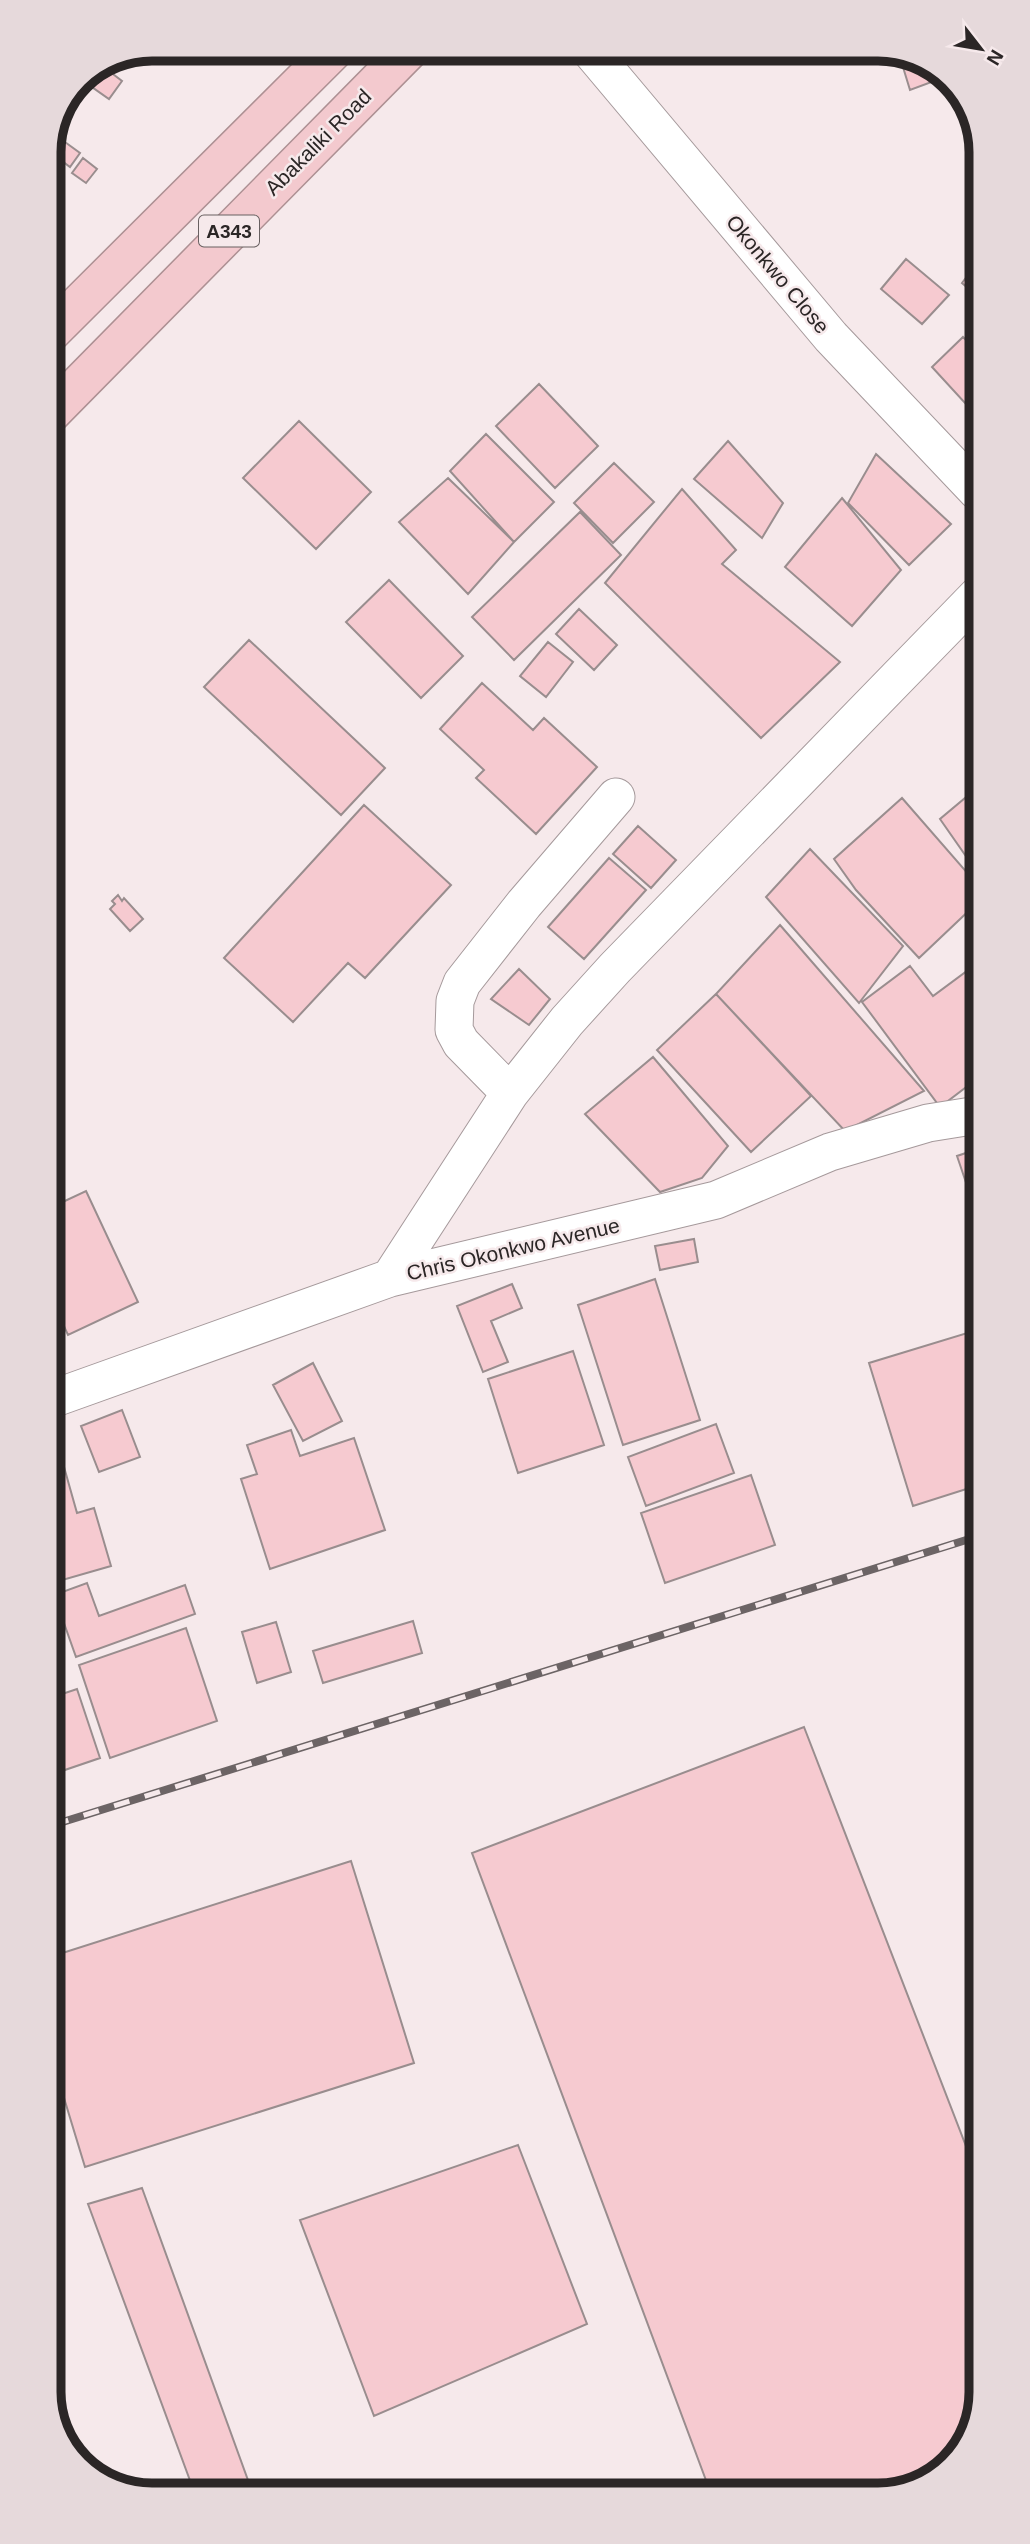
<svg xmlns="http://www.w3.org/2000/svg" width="1030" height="2544" viewBox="0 0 1030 2544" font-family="Arial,sans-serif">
<rect width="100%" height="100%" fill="#f6e9eb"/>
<path fill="#f6cad0" stroke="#998d8e" stroke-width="2" d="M899 54 941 71 945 77 910 90Z
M105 68 122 81 109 99 82 80 85 77Z
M58 137 80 153 70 167 49 151Z
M83 158 97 169 86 183 72 173Z
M906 259 949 295 922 324 881 289Z
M976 264V295L962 283Z
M963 337 976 350V415L932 367Z
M539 384 598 446 555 488 496 426Z
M299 421 371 492 316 549 243 478Z
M486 434 554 502 514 542 450 471Z
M728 441 783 503 762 538 694 479Z
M876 454 951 524 909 565 848 503Z
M614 463 654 502 613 543 574 503Z
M448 478 514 542 468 594 399 522Z
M682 489 736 550 722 564 840 662 761 738 605 583Z
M842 498 901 570 852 626 785 567Z
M580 512 621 555 514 660 472 617Z
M389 580 463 656 421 698 346 622Z
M579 609 617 645 594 670 556 634Z
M249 640 385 768 341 815 204 687Z
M548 642 573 662 546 697 520 676Z
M482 683 533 730 544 718 597 767 536 834 476 778 484 770 440 729Z
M977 788V872L940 819Z
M902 798 977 884V903L919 958 856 890 834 859Z
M364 805 451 885 365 978 348 963 293 1022 224 958Z
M638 826 676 860 651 888 613 854Z
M810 849 903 946 859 1003 766 897Z
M609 858 646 890 584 959 548 927Z
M118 895 122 901 124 898 143 919 130 931 110 909 115 904 112 901Z
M780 925 924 1091 845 1131 716 994Z
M910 966 933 996 971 968 978 977V1078L940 1107 862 1002Z
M519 969 550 999 529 1025 491 999Z
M716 994 811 1096 751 1152 657 1050Z
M653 1057 728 1146 702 1178 660 1192 585 1114Z
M978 1149V1218L957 1156Z
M86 1191 138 1302 68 1335 52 1300V1207Z
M694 1239 698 1262 660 1270 655 1246Z
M655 1279 700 1420 623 1445 578 1305Z
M512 1284 522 1308 491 1321 508 1362 483 1372 457 1306Z
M977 1330 979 1485 913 1506 869 1363Z
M573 1351 604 1445 518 1473 488 1379Z
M313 1363 342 1421 303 1441 273 1385Z
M122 1410 140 1457 99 1472 81 1426Z
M716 1424 734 1473 646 1506 628 1457Z
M291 1430 300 1456 354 1438 385 1530 270 1569 241 1479 257 1474 247 1445Z
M55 1435 77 1513 94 1508 111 1566 52 1583V1436Z
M751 1475 775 1545 665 1583 641 1513Z
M87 1583 99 1616 185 1585 195 1614 76 1657 54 1595Z
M413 1621 422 1653 323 1683 313 1651Z
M276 1622 291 1672 257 1683 242 1632Z
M186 1628 217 1721 110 1758 79 1665Z
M77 1689 100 1758 53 1774V1697Z
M804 1727 981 2185V2392L960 2454 911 2490 710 2491 472 1853Z
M351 1861 414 2063 85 2167 54 2065 53 1956Z
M518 2145 587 2324 374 2416 300 2220Z
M142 2188 253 2494H195L88 2204Z"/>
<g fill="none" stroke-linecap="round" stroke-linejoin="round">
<g stroke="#a5999b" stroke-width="39">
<path id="street" d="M589 49 831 337 977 491
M510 1093 461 1043 454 1030 455 1001 462 983 524 904 616 797
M390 1278 510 1093 567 1021 615 968 977 596
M52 1399 390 1278 716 1200 830 1152 928 1123 978 1115"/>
</g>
<g stroke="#ad9093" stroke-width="41">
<path id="highway" d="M50 333 335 49
M50 414 410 49"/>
</g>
<use href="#street" stroke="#fff" stroke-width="37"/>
<use href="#highway" stroke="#f3c9ce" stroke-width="38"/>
<g stroke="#6c6465" stroke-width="8">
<path id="rail" d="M53 1825 979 1536"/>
</g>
<use href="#rail" stroke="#f6e9eb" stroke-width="5" stroke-dasharray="16" stroke-linecap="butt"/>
</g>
<g text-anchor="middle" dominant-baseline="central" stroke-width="5" stroke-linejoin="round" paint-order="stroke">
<rect fill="#f6e9eb" stroke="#686061" stroke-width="2" x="199" y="215.5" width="60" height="31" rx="5"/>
<g font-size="19" font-weight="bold" fill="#2b2626">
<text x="229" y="231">A343</text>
</g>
<g font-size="21" fill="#2b2626" stroke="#f6e9eb">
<text transform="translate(318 142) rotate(-45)">Abakaliki Road</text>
<text transform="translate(778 274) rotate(50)">Okonkwo Close</text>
<text transform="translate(513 1249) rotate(-13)">Chris Okonkwo Avenue</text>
</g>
</g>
<path d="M0 0H1030V2544H0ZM152 61H878A91 91 0 0 1 969 152V2392A91 91 0 0 1 878 2483H152A91 91 0 0 1 61 2392V152A91 91 0 0 1 152 61Z" fill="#e6d9db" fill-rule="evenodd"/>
<path fill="none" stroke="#2b2626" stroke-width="9" d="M152 61H878A91 91 0 0 1 969 152V2392A91 91 0 0 1 878 2483H152A91 91 0 0 1 61 2392V152A91 91 0 0 1 152 61Z"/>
<g transform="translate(981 49) rotate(121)" stroke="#f6e9eb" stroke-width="5" paint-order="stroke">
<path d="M0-5L12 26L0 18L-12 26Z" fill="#2b2626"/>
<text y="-10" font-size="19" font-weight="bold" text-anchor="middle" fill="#2b2626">N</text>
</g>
</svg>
